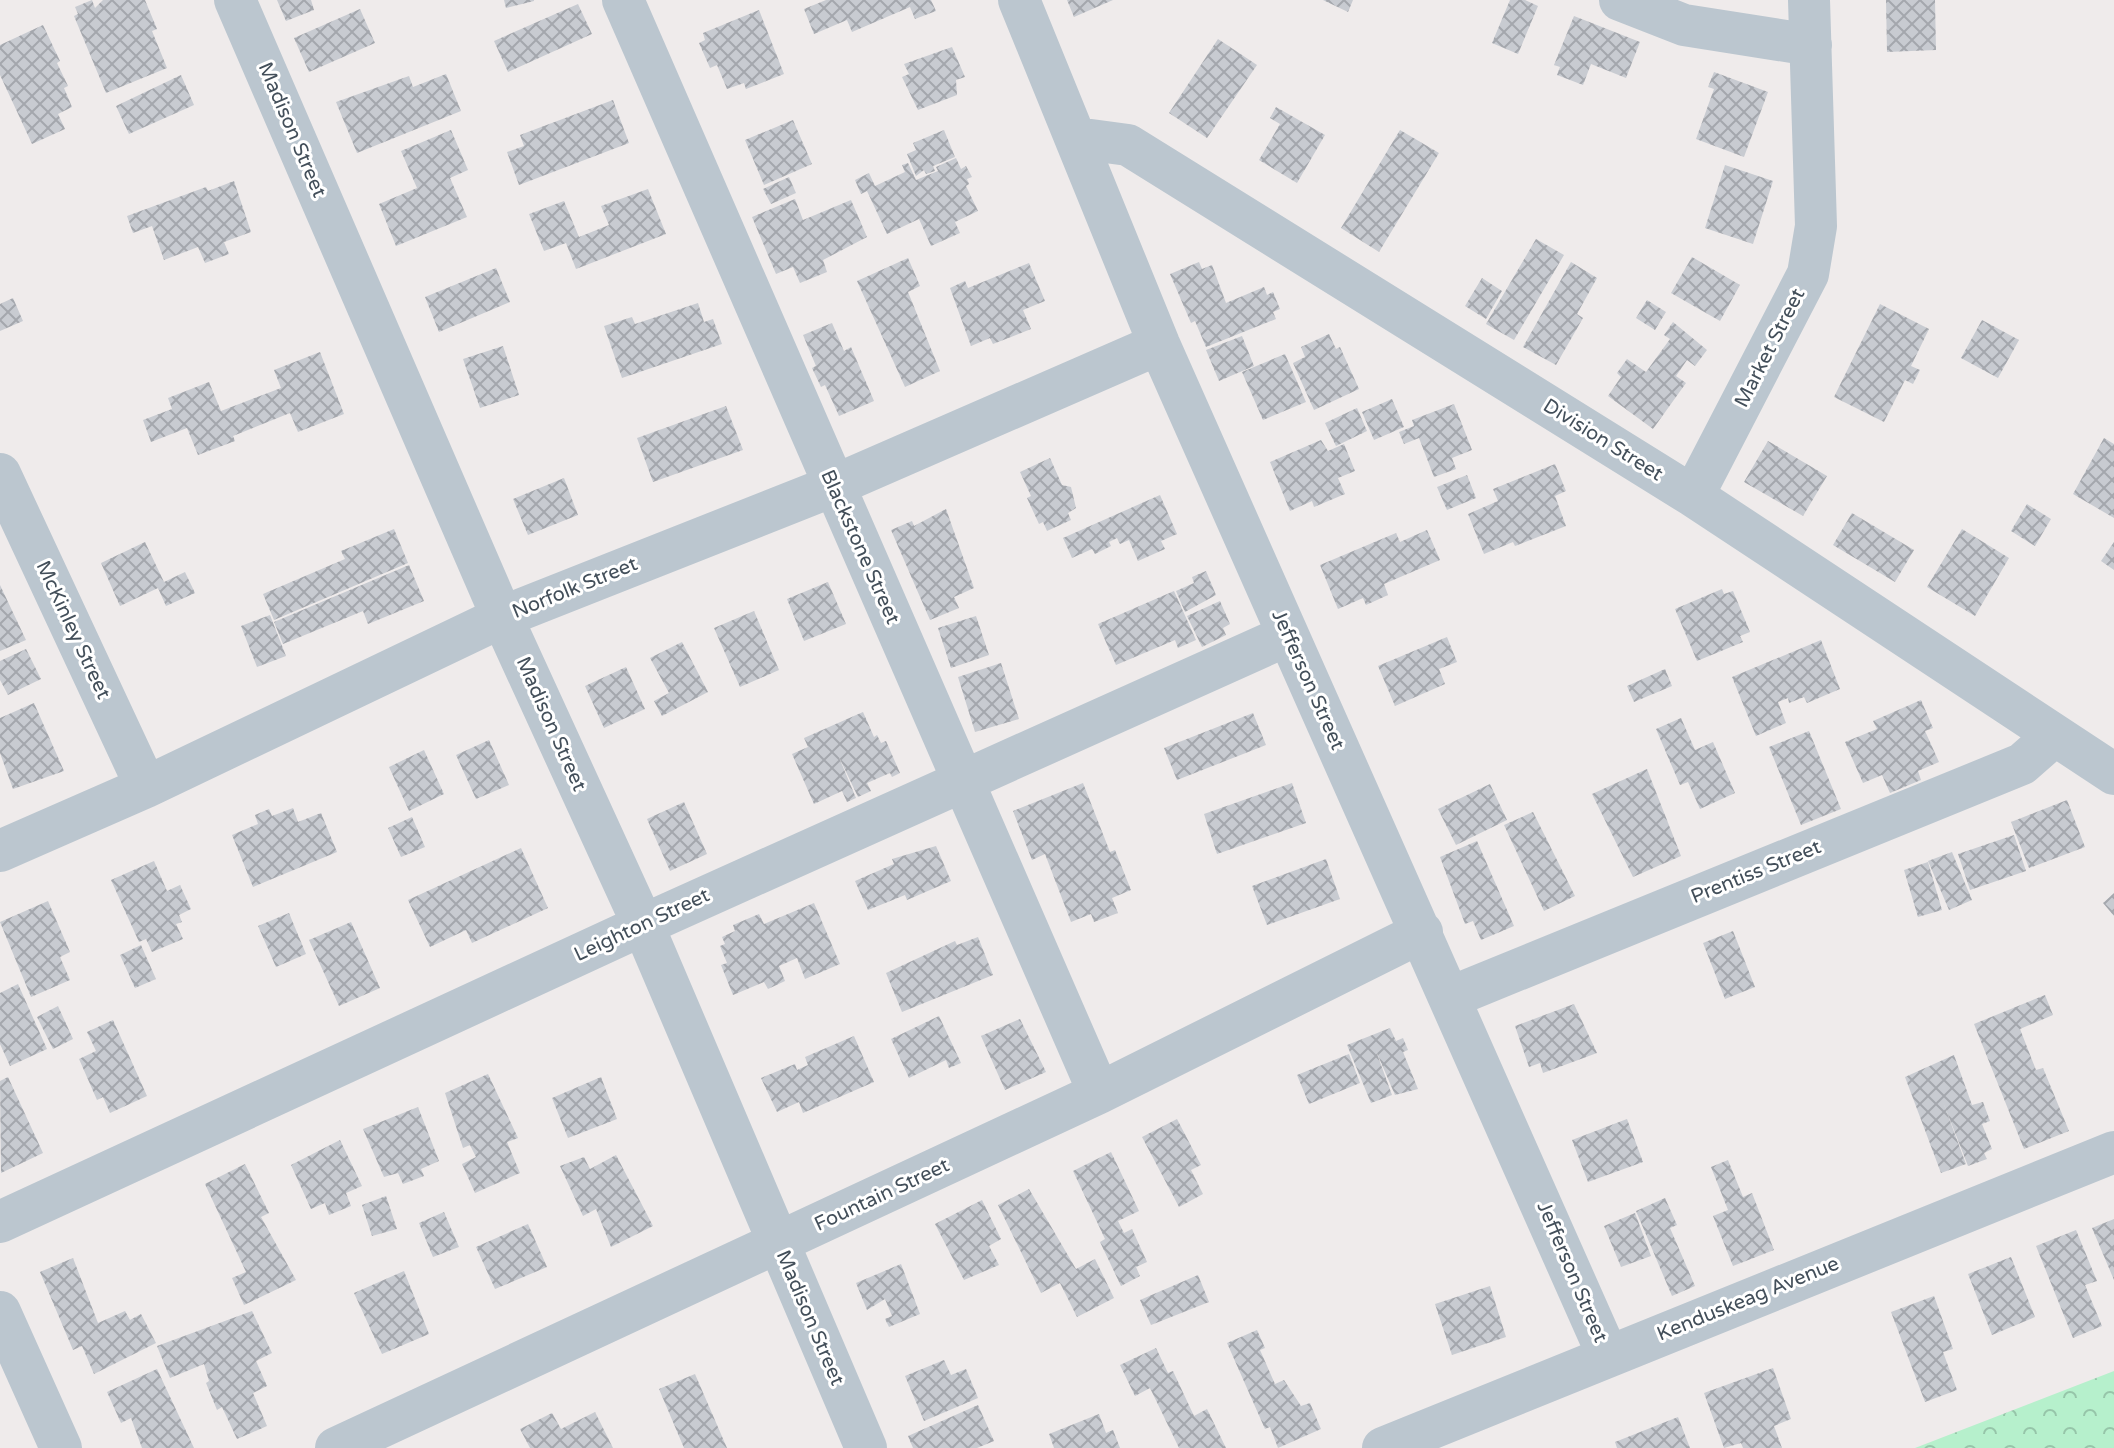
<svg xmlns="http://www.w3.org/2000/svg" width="2114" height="1448" viewBox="0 0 2114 1448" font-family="'Varela Round',sans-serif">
<defs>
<pattern id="forest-crowns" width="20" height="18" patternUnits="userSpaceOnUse" patternTransform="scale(2)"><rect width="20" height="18" fill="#b6f0cc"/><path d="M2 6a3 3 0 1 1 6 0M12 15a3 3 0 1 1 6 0" fill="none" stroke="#96c5a9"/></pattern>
<pattern id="building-cross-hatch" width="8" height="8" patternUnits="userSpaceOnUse" patternTransform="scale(2)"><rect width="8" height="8" fill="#c8cbd1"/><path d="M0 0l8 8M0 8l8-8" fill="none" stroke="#a4a7ad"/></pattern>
</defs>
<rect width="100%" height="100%" fill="#efebeb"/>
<path fill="url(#forest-crowns)" d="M2114 1371V1448H1915Z"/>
<path fill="url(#building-cross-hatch)" d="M92 0 95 8 103 0H145L157 29 152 31 167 68 106 93 74 16 78 14 75 7Z
M277 0H311L314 10 286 21Z
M504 0H534V1L506 8Z
M826 0H931L936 11 915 19 910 7 852 32 847 20 814 34 804 9Z
M1067 0H1113L1074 17Z
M1323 0H1353L1348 12Z
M1510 0H1525L1538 6 1518 54 1492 43Z
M1886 0H1935L1936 50 1887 52Z
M578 4 592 34 508 72 494 41Z
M360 9 375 43 309 72 294 38Z
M759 10 784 74 746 89 744 83 727 89 717 65 710 68 699 43 705 40 703 33Z
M1574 16 1640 42 1626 78 1591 64 1583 85 1557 75 1560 67 1554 65Z
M43 25 60 61 57 63 68 86 64 88 72 107 58 114 65 129 32 144 0 75V45Z
M1218 39 1257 65 1207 138 1169 113Z
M952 47 965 77 956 80 957 95 918 110 902 77 909 74 904 64Z
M1714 72 1768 92 1744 157 1696 139 1714 89 1708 87Z
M446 74 461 111 357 153 336 102 409 76 413 87Z
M181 75 194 105 129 134 116 106Z
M613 100 629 143 519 185 507 152 524 146 520 135Z
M1276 107 1325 135 1297 183 1259 160 1280 124 1270 118Z
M793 120 812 164 764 185 745 140Z
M451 130 468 170 450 178 467 217 396 246 379 204 417 188 401 151Z
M944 130 955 157 933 166 935 171 926 174 924 170 916 176 907 154 916 150 913 143Z
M1400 130 1439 153 1379 252 1341 228Z
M956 158 961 169 966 166 972 177 967 179 969 184 966 186 978 211 955 222 960 233 931 246 919 219 887 234 867 191 861 194 855 180 869 173 875 186 905 172 902 165 908 163 916 180 938 171 936 167Z
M1725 165 1773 181 1753 244 1705 228Z
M789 177 796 193 771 204 763 189Z
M234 181 251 232 224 242 229 254 205 263 198 247 164 260 152 226 133 233 127 216 206 187 208 191Z
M648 189 666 234 576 269 566 243 544 251 529 214 564 201 579 237 609 225 601 206Z
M795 199 803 220 851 200 867 237 823 260 827 272 800 283 793 267 776 274 752 217Z
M1536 239 1564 255 1514 340 1486 324Z
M1692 257 1740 285 1720 321 1671 293Z
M908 258 920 286 908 292 940 371 905 387 857 281Z
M1199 262 1202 269 1212 265 1226 303 1264 287 1267 295 1273 292 1280 309 1273 312 1276 319 1206 347 1195 321 1191 323 1170 274Z
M1571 262 1597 278 1577 314 1583 318 1556 365 1523 347Z
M1029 263 1045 301 1023 310 1031 329 993 344 990 338 971 346 950 288 965 281 968 288Z
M496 268 510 302 439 332 425 297Z
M1482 278 1502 291 1486 319 1465 306Z
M13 298 23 321 0 331V304Z
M1647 300 1666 312 1655 330 1636 318Z
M698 303 704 322 713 319 722 344 622 378 604 326 632 317 635 324Z
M1880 304 1929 329 1911 366 1920 370 1913 384 1905 380 1884 422 1834 397Z
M1982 320 2019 340 1998 378 1961 358Z
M1673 322 1707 350 1695 366 1687 360 1676 376 1686 383 1653 429 1608 396 1621 377 1617 373 1627 359 1646 372 1670 339 1664 335Z
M832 323 844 351 851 347 874 401 839 416 825 385 821 387 812 368 816 366 803 335Z
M1329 334 1336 349 1340 347 1359 389 1314 410 1293 363 1305 357 1301 347Z
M1242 336 1254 366 1219 381 1206 350Z
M503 346 519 395 480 408 463 359Z
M320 352 344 414 298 432 290 413 233 436 235 441 198 455 187 428 151 442 143 420 172 409 168 398 209 382 221 411 281 388 274 370Z
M1285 354 1306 402 1263 420 1242 372Z
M1392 399 1404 427 1374 440 1362 412Z
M1454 404 1472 450 1452 458 1456 469 1434 477 1419 438 1404 444 1399 432 1414 426 1412 420Z
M726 406 743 450 653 482 637 438Z
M1357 408 1367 431 1336 446 1325 423Z
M2104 438 2114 444V518L2073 494Z
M1321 440 1328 451 1344 444 1355 471 1338 478 1345 494 1314 507 1312 501 1290 511 1270 462Z
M1768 441 1827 476 1803 516 1744 482Z
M1050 458 1062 485 1071 487 1076 508 1068 513 1071 520 1047 531 1043 522 1039 524 1027 498 1031 496 1020 472Z
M1555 464 1566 491 1555 496 1566 526 1515 546 1513 542 1484 554 1468 514 1498 501 1493 489Z
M1467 475 1476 498 1447 510 1437 487Z
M564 478 578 515 528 535 513 499Z
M1160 495 1177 534 1161 541 1165 549 1138 561 1129 540 1120 544 1117 538 1109 542 1111 546 1095 554 1092 549 1072 558 1063 538Z
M2027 504 2051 519 2035 546 2011 531Z
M946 509 974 588 954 597 959 608 930 620 891 530 912 521 914 526Z
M1852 513 1914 550 1895 582 1833 545Z
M394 529 408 563 274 620 263 594 345 559 341 551Z
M1962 529 2009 558 1975 616 1927 587Z
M1427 530 1440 560 1384 584 1388 595 1366 605 1363 598 1338 609 1320 565 1396 533 1400 542Z
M145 542 164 582 185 572 195 593 166 606 158 588 120 606 101 563Z
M2114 542V570L2101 561Z
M409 565 424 601 368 624 363 611 283 644 274 622Z
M1206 571 1216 595 1185 612 1176 591 1194 583 1192 577Z
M828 582 846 624 804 641 787 599Z
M0 585 26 640 0 651Z
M1722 589 1724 594 1733 591 1750 632 1740 636 1743 642 1697 661 1675 609Z
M1174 591 1196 640 1178 648 1175 640 1116 665 1098 624Z
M1220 601 1230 624 1223 628 1226 635 1202 647 1187 616Z
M754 611 779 670 740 687 714 628Z
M270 615 286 656 257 667 241 626Z
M976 616 989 655 951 668 938 628Z
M1447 637 1457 662 1439 669 1445 684 1395 706 1378 666Z
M1821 640 1840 689 1807 703 1804 697 1789 703 1788 698 1778 702 1786 723 1756 736 1732 677Z
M682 642 708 692 662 716 654 701 669 693 650 658Z
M26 649 41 679 8 695 0 680V661Z
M1001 663 1019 719 975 732 958 677Z
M626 667 645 709 604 728 585 686Z
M1665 669 1672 686 1634 702 1627 686Z
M1921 700 1933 728 1925 731 1939 762 1918 771 1921 780 1890 793 1882 775 1863 783 1845 742 1877 729 1873 721Z
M34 703 64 771 13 789 0 753V718Z
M863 712 874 737 877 735 881 743 886 741 900 773 892 777 890 773 867 783 871 791 858 797 838 755 856 798 847 802 842 791 814 804 792 754 808 747 804 738Z
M1253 713 1266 745 1177 780 1164 748Z
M1681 718 1695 750 1713 742 1735 793 1700 809 1688 782 1680 785 1656 729Z
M1809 731 1841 809 1801 825 1769 747Z
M489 740 509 785 476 799 456 755Z
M424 750 444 794 409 811 389 767Z
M1647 769 1681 856 1633 877 1592 794Z
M1083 783 1110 852 1115 850 1131 890 1112 898 1118 913 1094 922 1091 914 1071 922 1045 854 1032 860 1013 811Z
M1292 783 1306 823 1217 854 1204 814Z
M1490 784 1507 820 1456 845 1438 809Z
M2067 800 2085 847 2029 868 2011 822Z
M684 802 707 854 670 871 647 819Z
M293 808 298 822 321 813 337 852 253 887 232 835 258 824 255 815 269 809 272 816Z
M1533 812 1575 896 1544 911 1504 825Z
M412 817 425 847 401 857 388 828Z
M2014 835 2026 871 1970 890 1958 854Z
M1477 841 1514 926 1481 940 1473 921 1465 924 1440 857Z
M936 846 951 881 907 900 905 895 868 910 855 881 894 864 892 859Z
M521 848 548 908 472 943 466 930 430 947 408 900Z
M1952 852 1972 900 1949 910 1928 861Z
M1326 859 1340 899 1267 925 1252 886Z
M154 861 167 891 180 885 191 909 179 915 182 922 176 924 183 939 152 952 146 939 139 942 111 880Z
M1928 862 1942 910 1918 917 1904 870Z
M2114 893V916L2103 903Z
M48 901 70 952 60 957 70 980 31 997 0 922Z
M814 903 840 964 805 979 797 958 779 966 785 981 768 989 764 982 733 995 721 965 727 963 720 946 725 944 722 937 735 931 733 925 759 914 764 924Z
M289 913 306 954 276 967 258 926Z
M351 922 380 988 339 1006 309 940Z
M1733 931 1755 987 1725 999 1703 943Z
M978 937 993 975 902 1012 886 973 955 941 957 945Z
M141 945 156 979 135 988 120 955Z
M18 984 47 1049 10 1066 0 1044V993Z
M2045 995 2053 1015 2020 1029 2036 1070 2043 1068 2069 1131 2024 1149 1974 1024Z
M1574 1004 1597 1053 1543 1073 1540 1063 1529 1067 1515 1026Z
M58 1006 73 1039 53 1049 37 1017Z
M939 1016 961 1063 949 1068 946 1060 909 1078 891 1039Z
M1020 1019 1046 1072 1005 1090 981 1036Z
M113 1020 147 1096 110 1113 103 1097 97 1100 79 1059 96 1051 87 1032Z
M1390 1028 1396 1041 1403 1038 1408 1050 1403 1052 1418 1089 1395 1095 1376 1051 1392 1095 1371 1103 1347 1045Z
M854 1036 874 1082 803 1113 799 1102 777 1112 761 1078 795 1064 797 1070 808 1065 805 1057Z
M1349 1054 1360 1083 1309 1104 1297 1075Z
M1954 1055 1972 1105 1983 1102 1990 1121 1982 1124 1992 1149 1984 1153 1987 1159 1968 1166 1943 1102 1966 1164 1941 1173 1905 1077Z
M488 1074 518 1138 507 1142 520 1173 475 1193 462 1164 476 1157 470 1145 463 1148 445 1093Z
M8 1077 43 1153 1 1173 0 1081Z
M601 1077 617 1119 568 1138 552 1098Z
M418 1107 439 1161 421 1169 424 1176 403 1184 398 1173 384 1177 363 1129Z
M1177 1119 1201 1165 1191 1170 1203 1194 1179 1207 1142 1137Z
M1627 1119 1643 1162 1588 1182 1572 1140Z
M340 1140 362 1186 346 1193 351 1206 329 1215 325 1203 311 1209 291 1165Z
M1111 1152 1139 1211 1118 1221 1124 1233 1132 1229 1147 1262 1136 1267 1140 1276 1121 1286 1100 1242 1105 1239 1073 1171Z
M616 1155 653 1226 611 1247 596 1209 583 1216 560 1166 584 1157 590 1169Z
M1728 1160 1743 1197 1752 1193 1774 1250 1733 1266 1713 1216 1728 1210 1711 1167Z
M245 1164 269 1213 261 1217 296 1280 244 1305 232 1278 246 1272 205 1184Z
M1029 1189 1076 1269 1095 1259 1114 1298 1077 1317 1060 1283 1041 1293 998 1205Z
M386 1196 397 1229 372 1236 362 1205Z
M1665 1198 1677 1225 1670 1228 1695 1286 1672 1296 1636 1211Z
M982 1200 1001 1239 989 1246 999 1265 964 1280 935 1224Z
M444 1212 459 1247 433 1257 419 1223Z
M1635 1213 1651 1256 1621 1267 1604 1226Z
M2114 1219V1280L2092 1228Z
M528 1224 547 1267 495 1289 476 1247Z
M2076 1230 2097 1281 2085 1285 2102 1326 2073 1338 2036 1246Z
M2011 1257 2035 1317 1992 1335 1968 1274Z
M73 1258 98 1323 125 1311 130 1320 141 1314 156 1343 94 1374 82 1346 73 1350 40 1272Z
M901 1264 920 1314 889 1327 885 1319 892 1316 885 1299 867 1310 856 1283Z
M404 1271 429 1334 382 1354 354 1293Z
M1198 1275 1209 1302 1151 1325 1140 1300Z
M1490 1286 1506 1337 1452 1355 1435 1304Z
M1934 1296 1953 1349 1943 1352 1957 1390 1925 1402 1891 1312Z
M252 1311 272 1353 256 1361 267 1386 253 1393 267 1426 237 1439 222 1407 217 1410 206 1383 209 1381 204 1364 170 1378 157 1346Z
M1257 1330 1265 1348 1260 1350 1275 1384 1284 1380 1301 1406 1310 1403 1321 1429 1278 1448 1270 1427 1265 1429 1227 1343Z
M1156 1348 1168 1373 1173 1371 1194 1416 1207 1409 1226 1448H1179L1150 1388 1135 1396 1120 1365Z
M944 1360 951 1375 966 1369 978 1398 924 1421 905 1376Z
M1773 1368 1791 1419 1774 1426 1782 1448H1743L1741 1443 1724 1448 1704 1393Z
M157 1369 194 1448H142L131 1418 121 1423 107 1392Z
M695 1374 727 1448H684L659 1389Z
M978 1405 994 1441 977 1448H913L908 1436Z
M595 1412 613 1448H530L520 1429 552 1413 561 1429Z
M1099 1414 1106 1433 1113 1430 1120 1448H1054L1049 1434Z
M1678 1417 1690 1448H1617L1615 1442Z"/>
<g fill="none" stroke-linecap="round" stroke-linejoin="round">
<path stroke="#bbc6cf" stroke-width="42" d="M235 0 502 617 643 925 866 1448
M623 0 1099 1093
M1019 0 1159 344 1608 1356
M1620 0 1684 25 1811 45
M1076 138 1128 145 1693 496 2114 774
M0 474 146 787
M1693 496 1808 274 1816 226 1809 0
M0 851 146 787 502 617 833 486 1159 344
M1451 997 2022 764 2055 735
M0 1222 643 925 1288 635
M0 1312 61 1448
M336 1448 1099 1093 1422 932
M1383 1448 2114 1152"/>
</g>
<g text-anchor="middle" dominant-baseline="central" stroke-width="6" stroke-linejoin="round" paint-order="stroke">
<g font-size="20" fill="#434f5a" stroke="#fff">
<text transform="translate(292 130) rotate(67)">Madison Street</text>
<text transform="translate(1770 348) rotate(-63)">Market Street</text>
<text transform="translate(1603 440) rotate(32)">Division Street</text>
<text transform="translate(860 547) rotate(66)">Blackstone Street</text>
<text transform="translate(575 588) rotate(-22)">Norfolk Street</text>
<text transform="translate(73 630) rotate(65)">McKinley Street</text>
<text transform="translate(1308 680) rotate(66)">Jefferson Street</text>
<text transform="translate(551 724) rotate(66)">Madison Street</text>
<text transform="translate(1756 872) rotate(-22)">Prentiss Street</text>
<text transform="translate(642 925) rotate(-25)">Leighton Street</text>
<text transform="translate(882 1195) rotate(-25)">Fountain Street</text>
<text transform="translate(1572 1272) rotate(67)">Jefferson Street</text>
<text transform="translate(1748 1299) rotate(-22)">Kenduskeag Avenue</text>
<text transform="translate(810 1318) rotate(67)">Madison Street</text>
</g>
</g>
</svg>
